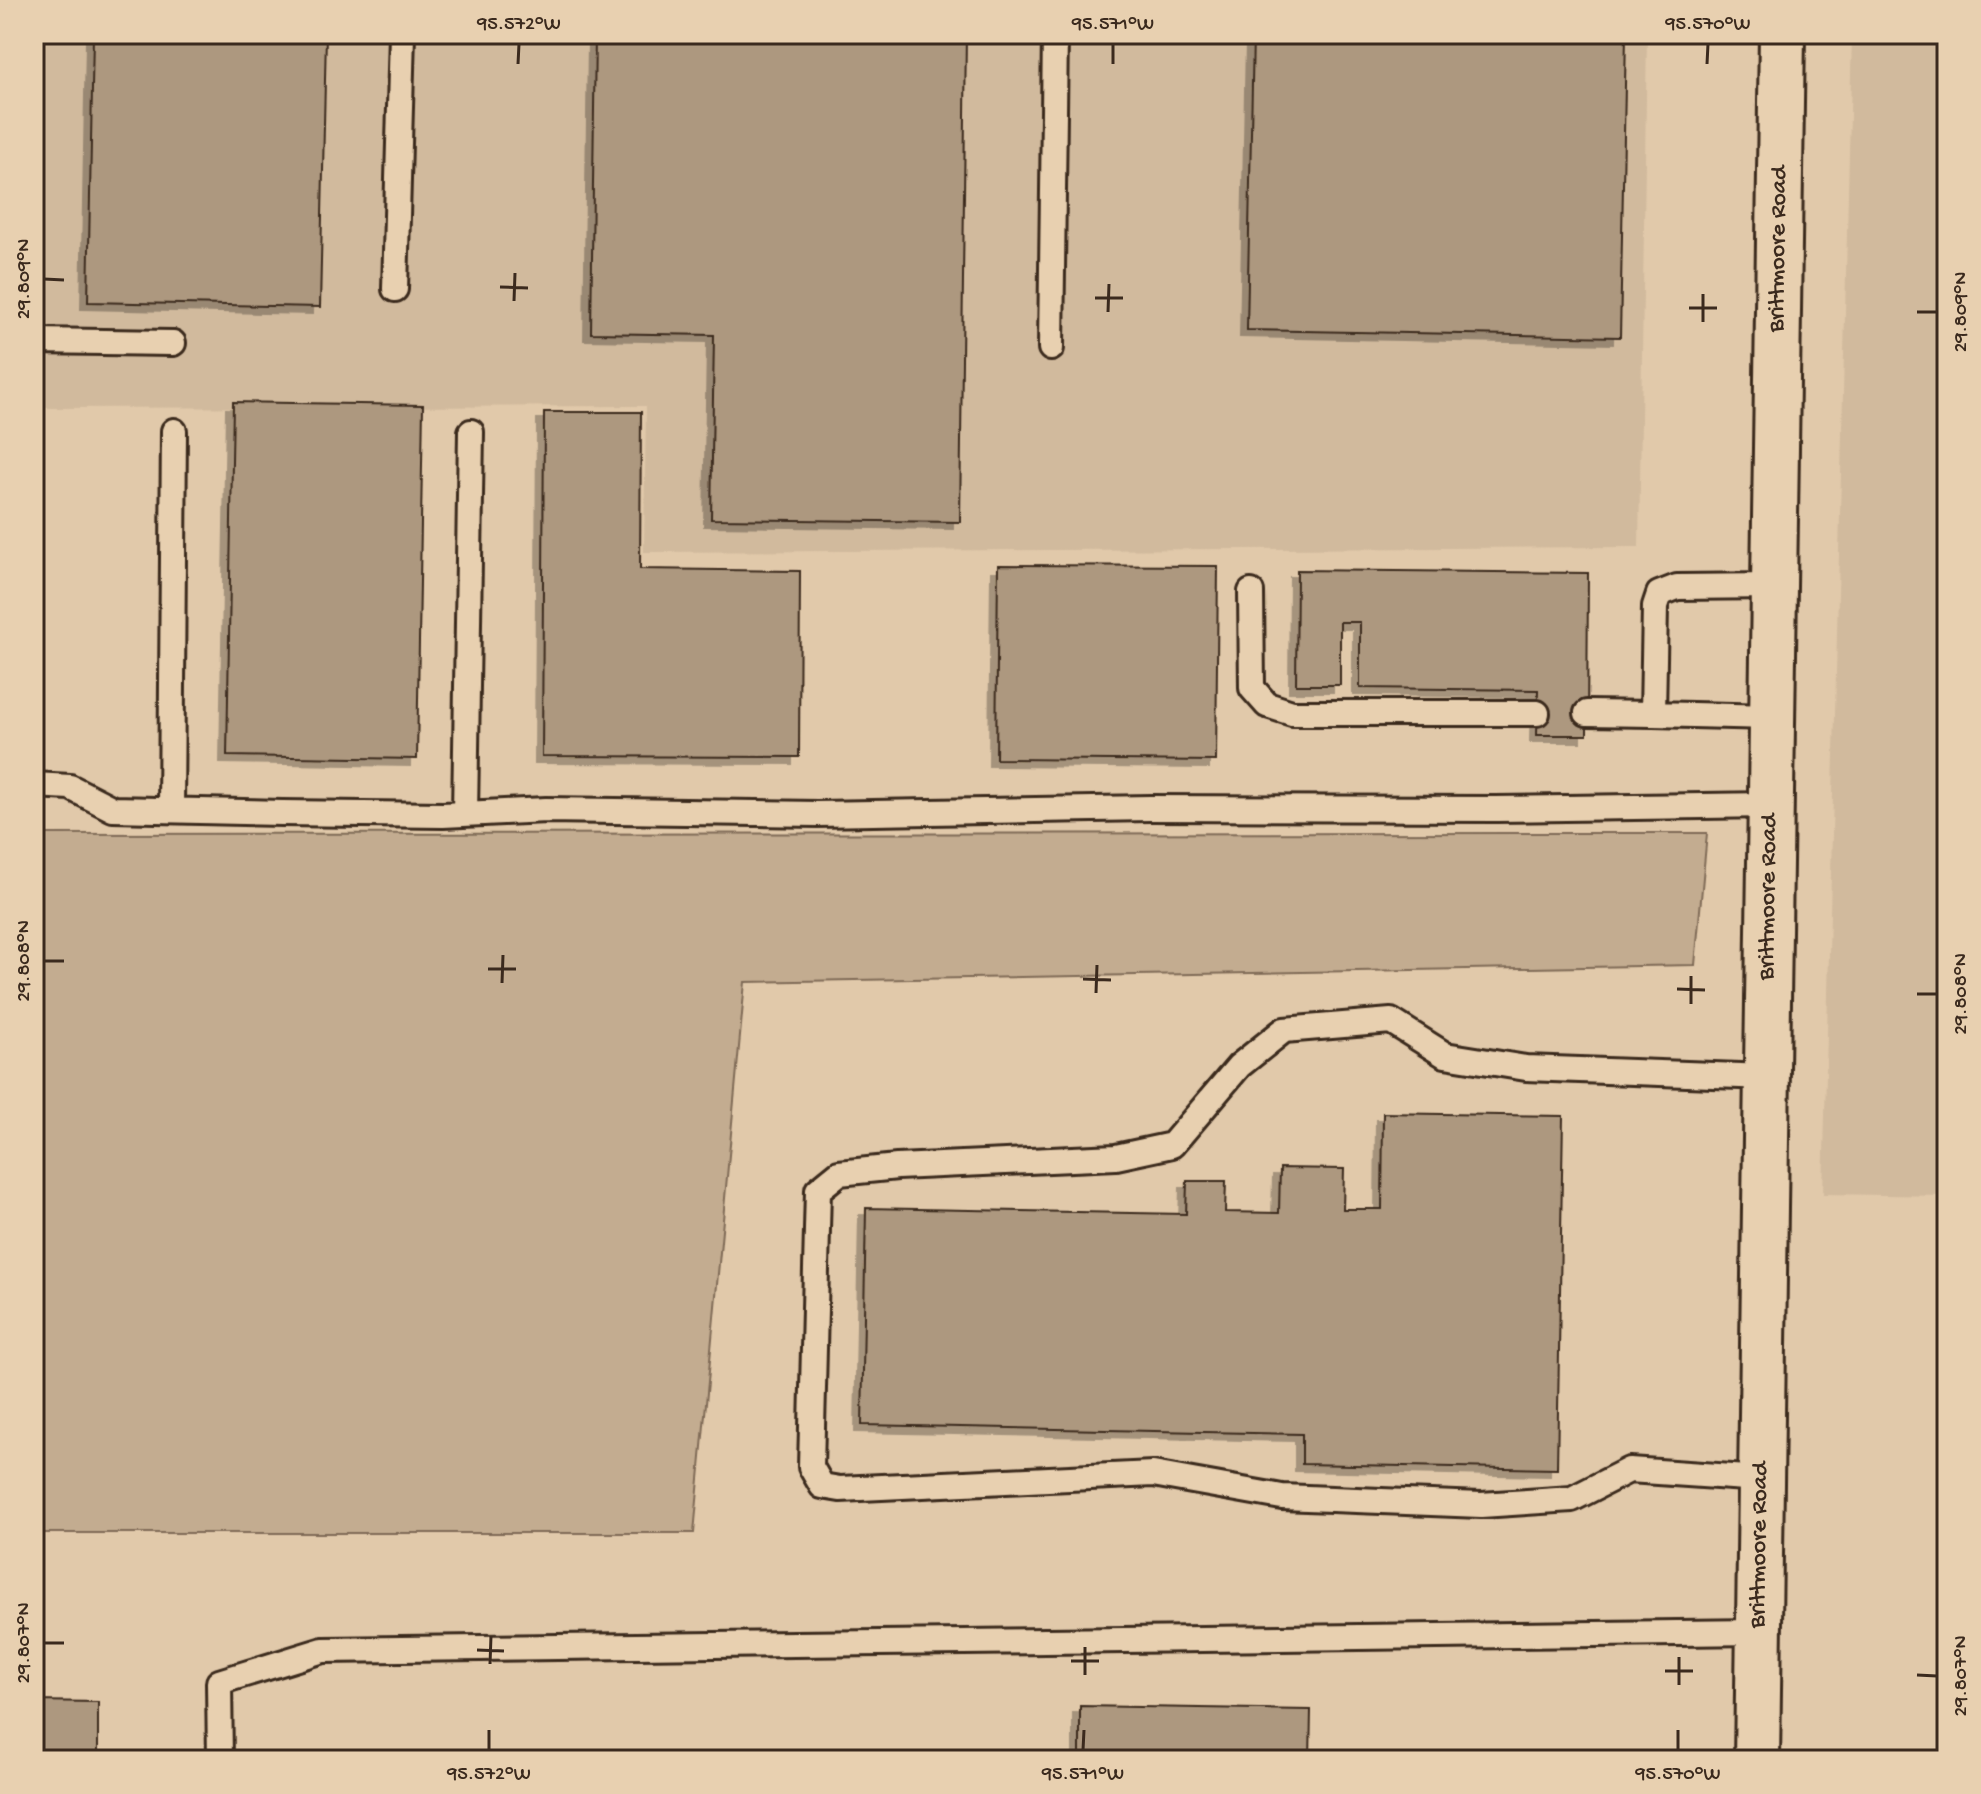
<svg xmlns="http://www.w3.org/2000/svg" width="1981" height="1794" viewBox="0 0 1981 1794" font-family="'Gochi Hand',sans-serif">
<defs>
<filter id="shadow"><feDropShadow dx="-7" dy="7" stdDeviation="0" flood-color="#0004"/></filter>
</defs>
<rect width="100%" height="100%" fill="#e1c9aa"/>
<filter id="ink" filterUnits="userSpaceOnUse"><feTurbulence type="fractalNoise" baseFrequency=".0125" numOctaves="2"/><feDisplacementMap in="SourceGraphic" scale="16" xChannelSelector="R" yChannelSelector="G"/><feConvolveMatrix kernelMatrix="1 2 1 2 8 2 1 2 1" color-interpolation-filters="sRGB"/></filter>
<g filter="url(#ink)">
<path fill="#d1ba9d" d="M34 34H1647L1639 547 644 552 646 406 34 408Z
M1852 34H1947V1196L1823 1194Z"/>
<path fill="#c3ac90" stroke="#7f6b57" stroke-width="2" d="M1707 833 1695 965 745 982 694 1533H34V834Z"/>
<path fill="#ad987f" stroke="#3b2a1e" stroke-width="2" filter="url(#shadow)" d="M93 34H326L320 307 88 302Z
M595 34H966L960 522 711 519 714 335 591 333Z
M1253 34H1626L1620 337 1247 330Z
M233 402 423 405 417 759 227 756Z
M544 412H641L640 569 800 571 799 757 542 756Z
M34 482H39L37 713H34Z
M998 565 1218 566 1216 761 996 759Z
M1297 570 1588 573 1587 735H1537L1538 690 1360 688V622H1340V685H1296Z
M1383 1113 1563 1116 1557 1469 1302 1464V1434L862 1425 866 1208 1186 1214 1187 1181H1226L1225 1212 1279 1213 1280 1168 1344 1169 1343 1209H1382Z
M34 1701 98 1702V1760H34Z
M1080 1706 1311 1710 1310 1760H1080Z"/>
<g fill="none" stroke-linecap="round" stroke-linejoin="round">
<g stroke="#3b2a1e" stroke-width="30">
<path id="lane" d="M395 289 402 34
M34 341 173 343
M1051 348 1055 34
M1251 592 1252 688 1267 705 1292 713H1537
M1587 713 1653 714
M1772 717 1653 714 1655 606 1659 594 1677 587 1774 586
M34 785 70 787 113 809 282 813 443 815 546 810 817 814 1150 808 1496 809 1770 805
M171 810 174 431
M465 814 471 432
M1761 1479 1629 1470 1572 1499 1481 1505 1282 1497 1153 1474 840 1489 822 1486 811 1467 818 1190 839 1173 897 1167 1116 1157 1172 1145 1239 1066 1284 1030 1391 1021 1445 1055 1526 1068 1767 1077
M220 1760 219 1682 323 1650 1758 1632"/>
</g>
<g stroke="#3b2a1e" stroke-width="50">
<path id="secondary" d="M1757 1760 1782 34"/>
</g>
<use href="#lane" stroke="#e8d0b0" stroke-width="24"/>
<use href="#secondary" stroke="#e8d0b0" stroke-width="44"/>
</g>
</g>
<path fill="none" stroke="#3b2a1e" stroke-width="3" d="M518 64 519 44M1113 64V44M1707 64 1708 44M44 279 64 280M500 287 528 288M1095 298H1123M514 301 515 273M1689 308H1717M1108 312 1109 284M1917 312H1937M1703 322V294M44 961H64M488 969H516M1083 979 1111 980M502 983 503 955M1677 989 1705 990M1096 993 1097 965M1917 994H1937M1691 1004V976M44 1643H64M477 1650 504 1651M1071 1661H1099M490 1664 491 1636M1665 1671H1693M1085 1675V1647M1917 1675 1937 1676M1679 1685V1657M489 1750V1730M1083 1750 1084 1730M1678 1750V1730"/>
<g text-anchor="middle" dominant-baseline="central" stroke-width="6" stroke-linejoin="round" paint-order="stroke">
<g font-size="24" fill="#3b2a1e" stroke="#e8d0b0">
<text transform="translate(1779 249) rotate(-89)">Brittmoore Road</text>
<text transform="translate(1769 897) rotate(-89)">Brittmoore Road</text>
<text transform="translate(1760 1545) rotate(-89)">Brittmoore Road</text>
</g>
</g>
<rect width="1981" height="1794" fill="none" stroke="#e8d0b0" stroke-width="88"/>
<rect x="44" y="44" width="1893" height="1706" fill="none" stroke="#3b2a1e" stroke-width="3"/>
<g font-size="20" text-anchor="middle" fill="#3b2a1e">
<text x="519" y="29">95.572°W</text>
<text x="1113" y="29">95.571°W</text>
<text x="1708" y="29">95.570°W</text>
<text transform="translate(22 279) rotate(-90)" y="7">29.809°N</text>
<text transform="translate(1959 312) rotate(-90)" y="7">29.809°N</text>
<text transform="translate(22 961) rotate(-90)" y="7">29.808°N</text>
<text transform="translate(1959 994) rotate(-90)" y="7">29.808°N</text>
<text transform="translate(22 1643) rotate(-90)" y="7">29.807°N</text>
<text transform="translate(1959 1676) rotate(-90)" y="7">29.807°N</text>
<text x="489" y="1779">95.572°W</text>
<text x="1083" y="1779">95.571°W</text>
<text x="1678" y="1779">95.570°W</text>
</g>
</svg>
